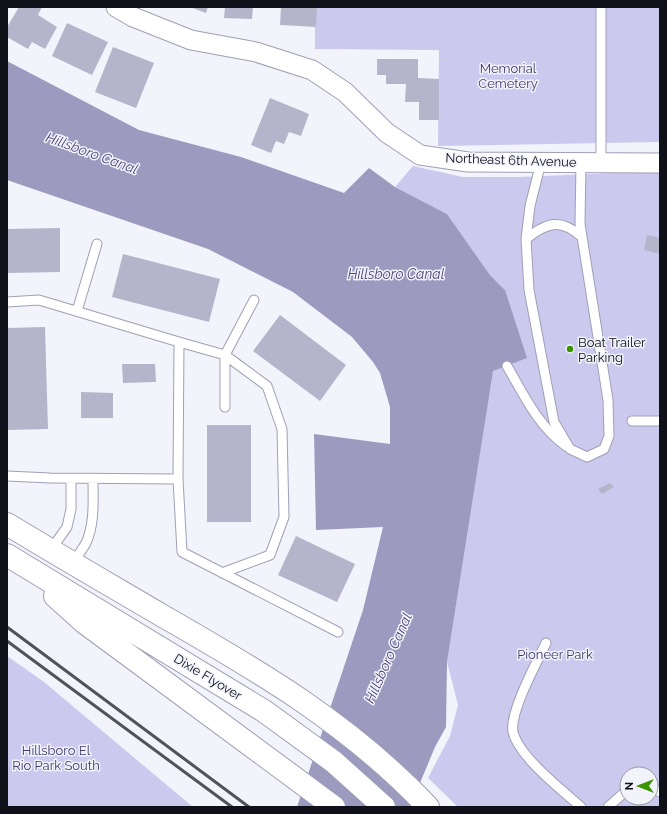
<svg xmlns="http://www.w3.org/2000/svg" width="667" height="814" viewBox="0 0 667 814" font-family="Raleway,sans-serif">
<rect width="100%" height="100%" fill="#f3f3fc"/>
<path fill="#cbc9ee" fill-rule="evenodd" d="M315 7H660V142L438 146 439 50 315 49Z
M413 166 463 177H520L660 171V807H458L428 778 450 736 458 705 447 662 505 290 490 275 447 214 395 187ZM627 774H651V798H627Z
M7 656 44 682 193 807H7Z"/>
<path fill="#9d9abf" d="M7 61 139 130 241 157 344 193 369 168 395 187 447 214 490 275 505 290 527 358 493 371 447 662 446 727 435 747 410 807H297L363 610 383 527 316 530 314 434 390 444V407L380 373 373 362 352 337 293 292 208 249 7 180Z"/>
<path fill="#b5b4cb" d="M19 7H42L38 15 57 27 45 49 32 42 28 49 7 37V27Z
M190 7H208L206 13Z
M225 7H253L252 19 224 18Z
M281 7H317L316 27 280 25Z
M67 23 108 42 92 75 52 56Z
M113 47 154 63 136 108 95 92Z
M377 59H418V78L439 79V120H419V102H405L406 84H386V75H377Z
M270 98 309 114 301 136 289 132 284 144 276 141 271 153 251 145Z
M60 228V272L7 273V229Z
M647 235 660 238V254L644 250Z
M123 254 220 279 209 322 112 297Z
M280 315 346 365 320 401 253 351Z
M45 327 48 429 7 430V328Z
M122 364H155L156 382 123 383Z
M81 392 113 393V418H81Z
M207 425H251V522H207Z
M610 483 614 487 602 494 598 489Z
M296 536 355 564 337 602 278 575Z"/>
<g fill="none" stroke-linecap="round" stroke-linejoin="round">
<g stroke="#a09fb5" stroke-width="11">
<path id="lane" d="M601 7V163
M541 162 530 206 526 239 529 290 554 422 570 449 587 457 604 449 609 436 608 400 580 224 581 163
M526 239C547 222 561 218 582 237
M7 302 39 300 179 342
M77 311 97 244
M507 366C524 395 538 426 566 446
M632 421H660
M7 476 50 478 178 479 182 552 338 632
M178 479 179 342 225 355V407
M50 551 67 527 71 509V479
M72 564C77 557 82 550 86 543 95 523 93 500 93 479
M222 573 270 555 284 517 282 429 267 386 225 355 254 300
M546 643C537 662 509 713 513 732 519 757 562 790 581 807
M651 787 660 792
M608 807 627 790"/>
</g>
<g stroke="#a09fb5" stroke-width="21">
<path id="street" d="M116 7 133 17 191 40 256 52 312 70 345 92 387 133 420 155 468 162 660 163"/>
</g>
<g stroke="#a09fb5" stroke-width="24">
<path id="secondary" d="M7 524C58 555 110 585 161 615 259 671 350 724 428 807
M7 555 264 711 334 762 384 807
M55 596 85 623 334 807"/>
</g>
<use href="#lane" stroke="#fff" stroke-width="9"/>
<use href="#street" stroke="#fff" stroke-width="19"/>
<use href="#secondary" stroke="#fff" stroke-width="22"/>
<path stroke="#52525a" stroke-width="3" d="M7 627 249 807
M7 641 232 807"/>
</g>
<circle fill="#3c9302" stroke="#f3f3fc" stroke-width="1.5" cx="570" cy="349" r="4"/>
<g text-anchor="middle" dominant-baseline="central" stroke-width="3" stroke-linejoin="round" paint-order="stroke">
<g font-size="13" fill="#423b6d" stroke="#f3f3fc">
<text x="508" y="68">Memorial<tspan x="508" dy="15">Cemetery</tspan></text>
<text x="555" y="654">Pioneer Park</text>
<text x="56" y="750">Hillsboro El<tspan x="56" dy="15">Rio Park South</tspan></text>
</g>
<g font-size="13" fill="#101018" stroke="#f3f3fc">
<text transform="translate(511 160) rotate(2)">Northeast 6th Avenue</text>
<text transform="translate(208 677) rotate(31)">Dixie Flyover</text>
</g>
<g font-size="13" fill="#101018" stroke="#f3f3fc" text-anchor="start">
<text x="578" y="342">Boat Trailer<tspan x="578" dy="15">Parking</tspan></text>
</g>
<g font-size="14" font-style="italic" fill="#4c4679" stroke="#f3f3fc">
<text transform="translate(92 153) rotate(20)">Hillsboro Canal</text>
<text x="396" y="274">Hillsboro Canal</text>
<text transform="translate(388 658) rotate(-66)">Hillsboro Canal</text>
</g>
</g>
<rect width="667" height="814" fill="none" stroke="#101018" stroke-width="16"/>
<g transform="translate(639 786) rotate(270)"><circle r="19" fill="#f3f3fc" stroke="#9898a1"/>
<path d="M0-3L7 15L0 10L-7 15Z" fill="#3c9302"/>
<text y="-6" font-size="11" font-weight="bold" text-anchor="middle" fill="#101018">N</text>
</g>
</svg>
